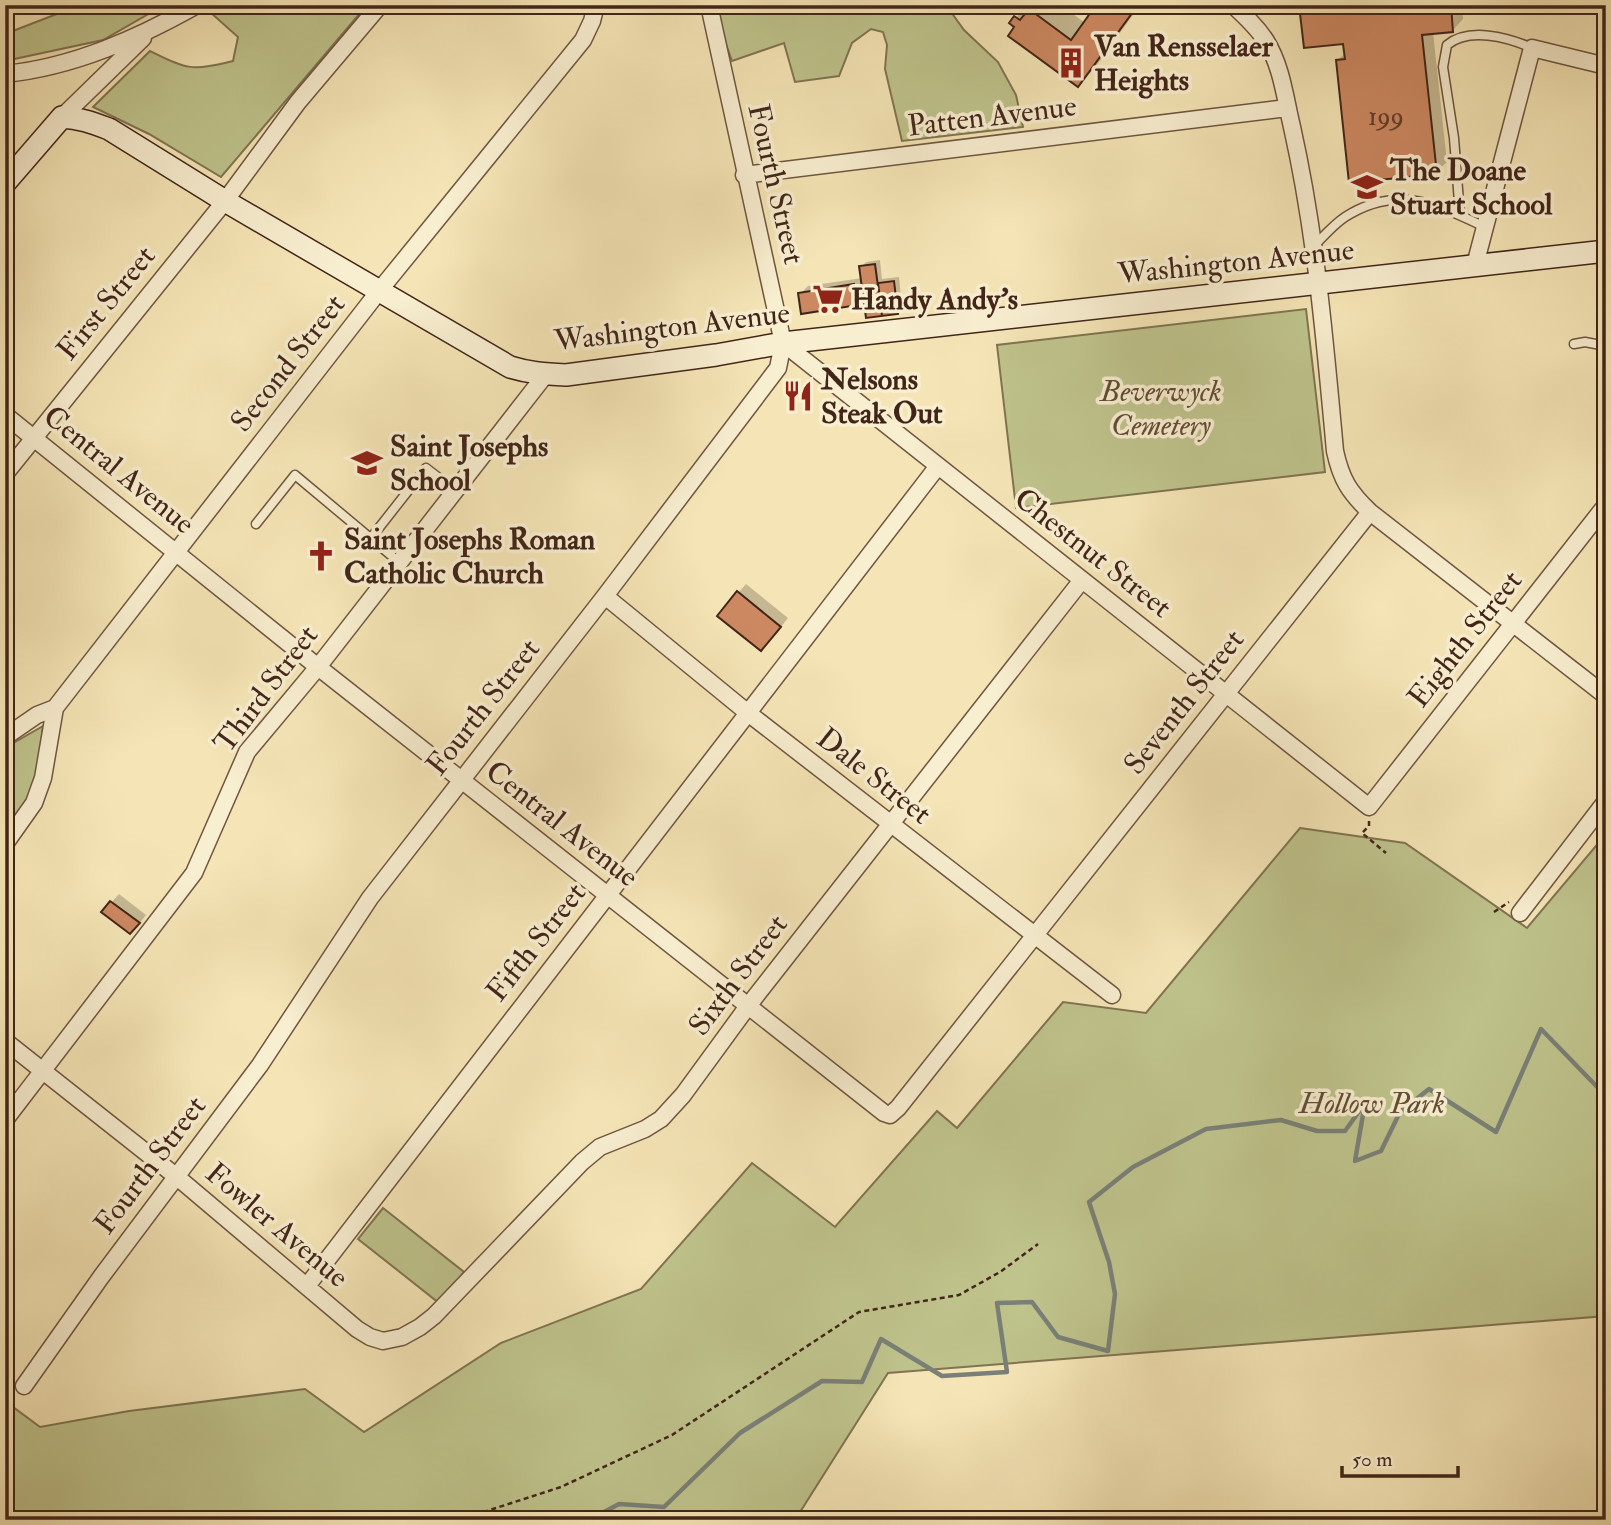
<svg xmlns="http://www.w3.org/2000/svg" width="1611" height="1525" viewBox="0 0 1611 1525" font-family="'IM FELL Double Pica',serif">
<rect width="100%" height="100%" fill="#f5e5b6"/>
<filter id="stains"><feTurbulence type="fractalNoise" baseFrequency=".00286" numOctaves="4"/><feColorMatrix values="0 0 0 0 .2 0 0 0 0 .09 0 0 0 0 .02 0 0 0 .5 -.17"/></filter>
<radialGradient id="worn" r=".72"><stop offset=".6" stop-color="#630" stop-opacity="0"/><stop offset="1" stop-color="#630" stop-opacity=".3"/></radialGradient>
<path fill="#bfc38c" stroke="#807452" stroke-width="2" d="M80 5H164L103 40 5 61V34Z
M225 5H367L221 177 149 134 93 107 150 51C189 70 191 71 233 61L238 37 210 12Z
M712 5H946L964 30 998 62 1016 95 1023 127 902 141 885 69 887 45 883 32 871 29 852 43 839 76 795 82 784 43 732 61Z
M1306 309 1325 472 1016 508 997 345Z
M43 726C38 776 37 791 5 832V751L10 745Z
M1300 828 1405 843 1527 928 1606 834V1316L888 1373 795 1520H5V1401L40 1427 129 1411 305 1389 364 1432 501 1343 641 1289 752 1163 835 1227 937 1111 957 1128 1063 1002 1146 1013Z
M383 1208 464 1272 439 1303 358 1239Z"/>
<path fill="#0003" d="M1027 5H1061L1085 23 1098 5H1140L1094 69 1078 85 1011 23Z
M1301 5H1462L1463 19 1453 30 1433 32 1447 162 1436 172 1338 60 1346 52 1345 42Z
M880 260 882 279 899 277 902 308 897 312 867 316 865 296 857 304 800 294 808 286 862 278 861 267 866 262Z
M746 584 788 618 769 642 719 615Z
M119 894 146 915 138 925 103 912Z"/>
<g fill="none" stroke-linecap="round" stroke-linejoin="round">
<path stroke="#7a8077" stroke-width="4.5" d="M589 1520 619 1504 664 1507 740 1433 822 1381 862 1382 881 1339 942 1376 1007 1372 997 1303 1032 1302 1058 1337 1108 1351 1115 1294 1109 1262 1089 1202 1133 1167 1206 1129 1281 1120 1317 1131H1345L1365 1103 1355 1161 1381 1151 1400 1112 1429 1089 1496 1132 1541 1029 1606 1096"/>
</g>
<path fill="#cc8861" stroke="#422519" stroke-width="2" d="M1096 5H1138L1078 87 1008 36 1014 27 1009 23 1014 16 1020 20 1029 9 1071 40Z
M1299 5H1451L1453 32 1422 35 1437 174 1349 183 1336 60 1345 59 1343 44 1304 48Z
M875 264 882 316 866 318 859 266Z
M894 281 898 314 882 316 878 283Z
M854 284 858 305 801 314 798 293Z
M737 591 781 627 761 651 717 616Z
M110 901 140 923 130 934 101 912Z"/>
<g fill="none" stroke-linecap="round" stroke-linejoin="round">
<g stroke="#6f5540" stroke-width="11">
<path id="lane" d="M1460 215 1454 138 1443 67 1447 45C1469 27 1507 37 1532 48
M1313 247C1323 237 1333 225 1345 217 1396 184 1436 204 1485 227
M1574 344 1585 342 1606 346
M256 524 295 475 399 562
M371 538 426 468 456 491"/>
</g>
<g stroke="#6f5540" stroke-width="19">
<path id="street" d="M1233 5C1245 16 1257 27 1266 41 1282 67 1285 98 1292 127 1316 234 1325 342 1335 451 1341 479 1349 492 1370 512L1606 696
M5 74C74 67 138 38 197 5
M62 117 143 38
M744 175 1287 108
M1475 265 1532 48 1606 66
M783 343 1369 807 1606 505
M5 415 318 667 884 1113 890 1115 898 1108 1370 512
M5 474 225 201 298 102 380 5
M605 596 748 713 1112 995
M5 737 37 715 55 708 379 291 583 40 592 21 596 5
M5 844 34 803 43 778 55 708
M1520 913 1606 801
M5 1041 177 1177 357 1329 370 1337 383 1341 402 1337 420 1327 434 1316 582 1162 600 1147 645 1129 661 1119 683 1095 748 1006 1082 580
M5 1120 194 873 247 752 318 667 546 374
M307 1286 938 466
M24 1386 101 1277 260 1065 370 898 605 596 778 368 783 343 709 5"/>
</g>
<g stroke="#422519" stroke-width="24">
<path id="secondary" d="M5 183 62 117C80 118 93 123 109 129L225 201 510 367C529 373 546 374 566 375L716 355 783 343 1606 251"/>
</g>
<path stroke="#422519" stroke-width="2.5" stroke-dasharray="5 3.5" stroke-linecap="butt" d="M1369 821V826L1362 833 1386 853
M1494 912 1509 902
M459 1520 561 1487 672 1435 859 1312 959 1295 1000 1272 1038 1244"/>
<use href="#lane" stroke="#f8eed0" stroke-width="8"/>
<use href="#street" stroke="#f8eed0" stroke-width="16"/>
<use href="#secondary" stroke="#f8eed0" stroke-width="21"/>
</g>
<defs>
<g id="building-bare" transform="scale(2.415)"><path d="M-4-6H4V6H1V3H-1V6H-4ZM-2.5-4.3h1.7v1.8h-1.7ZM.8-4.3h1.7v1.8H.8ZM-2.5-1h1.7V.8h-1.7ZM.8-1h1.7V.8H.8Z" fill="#8f2418" stroke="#f8eed0" stroke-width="2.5" paint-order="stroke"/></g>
<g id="school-bare" transform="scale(2.415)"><path d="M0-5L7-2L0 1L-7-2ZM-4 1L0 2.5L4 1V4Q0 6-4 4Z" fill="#8f2418" stroke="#f8eed0" stroke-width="2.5" paint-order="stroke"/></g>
<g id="supermarket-bare" transform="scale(2.415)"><path d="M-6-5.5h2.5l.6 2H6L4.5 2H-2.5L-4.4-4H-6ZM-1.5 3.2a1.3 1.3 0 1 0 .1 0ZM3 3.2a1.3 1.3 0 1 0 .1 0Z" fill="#8f2418" stroke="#f8eed0" stroke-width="2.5" paint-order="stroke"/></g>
<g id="restaurant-bare" transform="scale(2.415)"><path d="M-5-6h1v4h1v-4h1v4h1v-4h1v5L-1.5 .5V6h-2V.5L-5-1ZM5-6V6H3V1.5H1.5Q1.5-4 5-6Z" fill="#8f2418" stroke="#f8eed0" stroke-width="2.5" paint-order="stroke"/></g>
<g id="church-bare" transform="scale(2.415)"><path d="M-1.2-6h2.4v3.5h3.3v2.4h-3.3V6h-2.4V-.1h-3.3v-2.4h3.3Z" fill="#8f2418" stroke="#f8eed0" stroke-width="2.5" paint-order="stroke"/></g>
</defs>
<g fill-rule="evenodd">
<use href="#building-bare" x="1071" y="63"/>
<use href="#school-bare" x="1367" y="187"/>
<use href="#supermarket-bare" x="828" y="299"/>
<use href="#restaurant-bare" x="798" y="396"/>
<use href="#school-bare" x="367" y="463"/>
<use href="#church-bare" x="321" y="556"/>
</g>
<g text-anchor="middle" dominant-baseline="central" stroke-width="7" stroke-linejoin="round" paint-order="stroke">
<g font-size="26" fill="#643e2b">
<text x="1386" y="117">199</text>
</g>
<g font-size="30" font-weight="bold" fill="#422519" stroke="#f8eed0" text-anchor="start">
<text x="1094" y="46">Van Rensselaer<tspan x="1094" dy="34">Heights</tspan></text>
<text x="1390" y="170">The Doane<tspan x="1390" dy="34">Stuart School</tspan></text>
<text x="851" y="299">Handy Andy's</text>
<text x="821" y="379">Nelsons<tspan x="821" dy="34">Steak Out</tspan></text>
<text x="390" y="446">Saint Josephs<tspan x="390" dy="34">School</tspan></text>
<text x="344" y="539">Saint Josephs Roman<tspan x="344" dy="34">Catholic Church</tspan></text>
</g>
<g font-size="30" fill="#422519" stroke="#f8eed0">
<text transform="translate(992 116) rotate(-7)">Patten Avenue</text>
<text transform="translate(776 184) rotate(77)">Fourth Street</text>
<text transform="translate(1236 262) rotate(-6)">Washington Avenue</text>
<text transform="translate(106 303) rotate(-51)">First Street</text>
<text transform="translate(672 327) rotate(-7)">Washington Avenue</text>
<text transform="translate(288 363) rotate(-52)">Second Street</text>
<text transform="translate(119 470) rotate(39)">Central Avenue</text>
<text transform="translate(1093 553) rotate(38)">Chestnut Street</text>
<text transform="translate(1465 639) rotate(-52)">Eighth Street</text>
<text transform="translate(266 689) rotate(-53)">Third Street</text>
<text transform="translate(1184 702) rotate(-52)">Seventh Street</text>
<text transform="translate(483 707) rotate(-52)">Fourth Street</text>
<text transform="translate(874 776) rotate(38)">Dale Street</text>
<text transform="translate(562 824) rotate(38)">Central Avenue</text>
<text transform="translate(536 942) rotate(-52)">Fifth Street</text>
<text transform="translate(738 975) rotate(-53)">Sixth Street</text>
<text transform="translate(150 1165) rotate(-53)">Fourth Street</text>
<text transform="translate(277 1225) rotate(40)">Fowler Avenue</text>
</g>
<g font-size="30" font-style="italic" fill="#614c36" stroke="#f8eed0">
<text x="1161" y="391">Beverwyck<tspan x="1161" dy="34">Cemetery</tspan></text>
<text x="1372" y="1103">Hollow Park</text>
</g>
</g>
<rect width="1611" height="1525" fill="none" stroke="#f5e5b6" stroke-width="28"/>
<rect x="7" y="7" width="1597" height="1511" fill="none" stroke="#422519" stroke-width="3.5"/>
<rect x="14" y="14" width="1583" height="1497" fill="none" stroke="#422519" stroke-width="2"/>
<path d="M1342 1466v10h116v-10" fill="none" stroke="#422519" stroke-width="3.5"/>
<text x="1352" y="1466" font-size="21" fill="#422519" stroke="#f8eed0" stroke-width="5" paint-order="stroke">50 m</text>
<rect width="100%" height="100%" filter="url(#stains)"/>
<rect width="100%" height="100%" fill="url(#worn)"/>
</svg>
